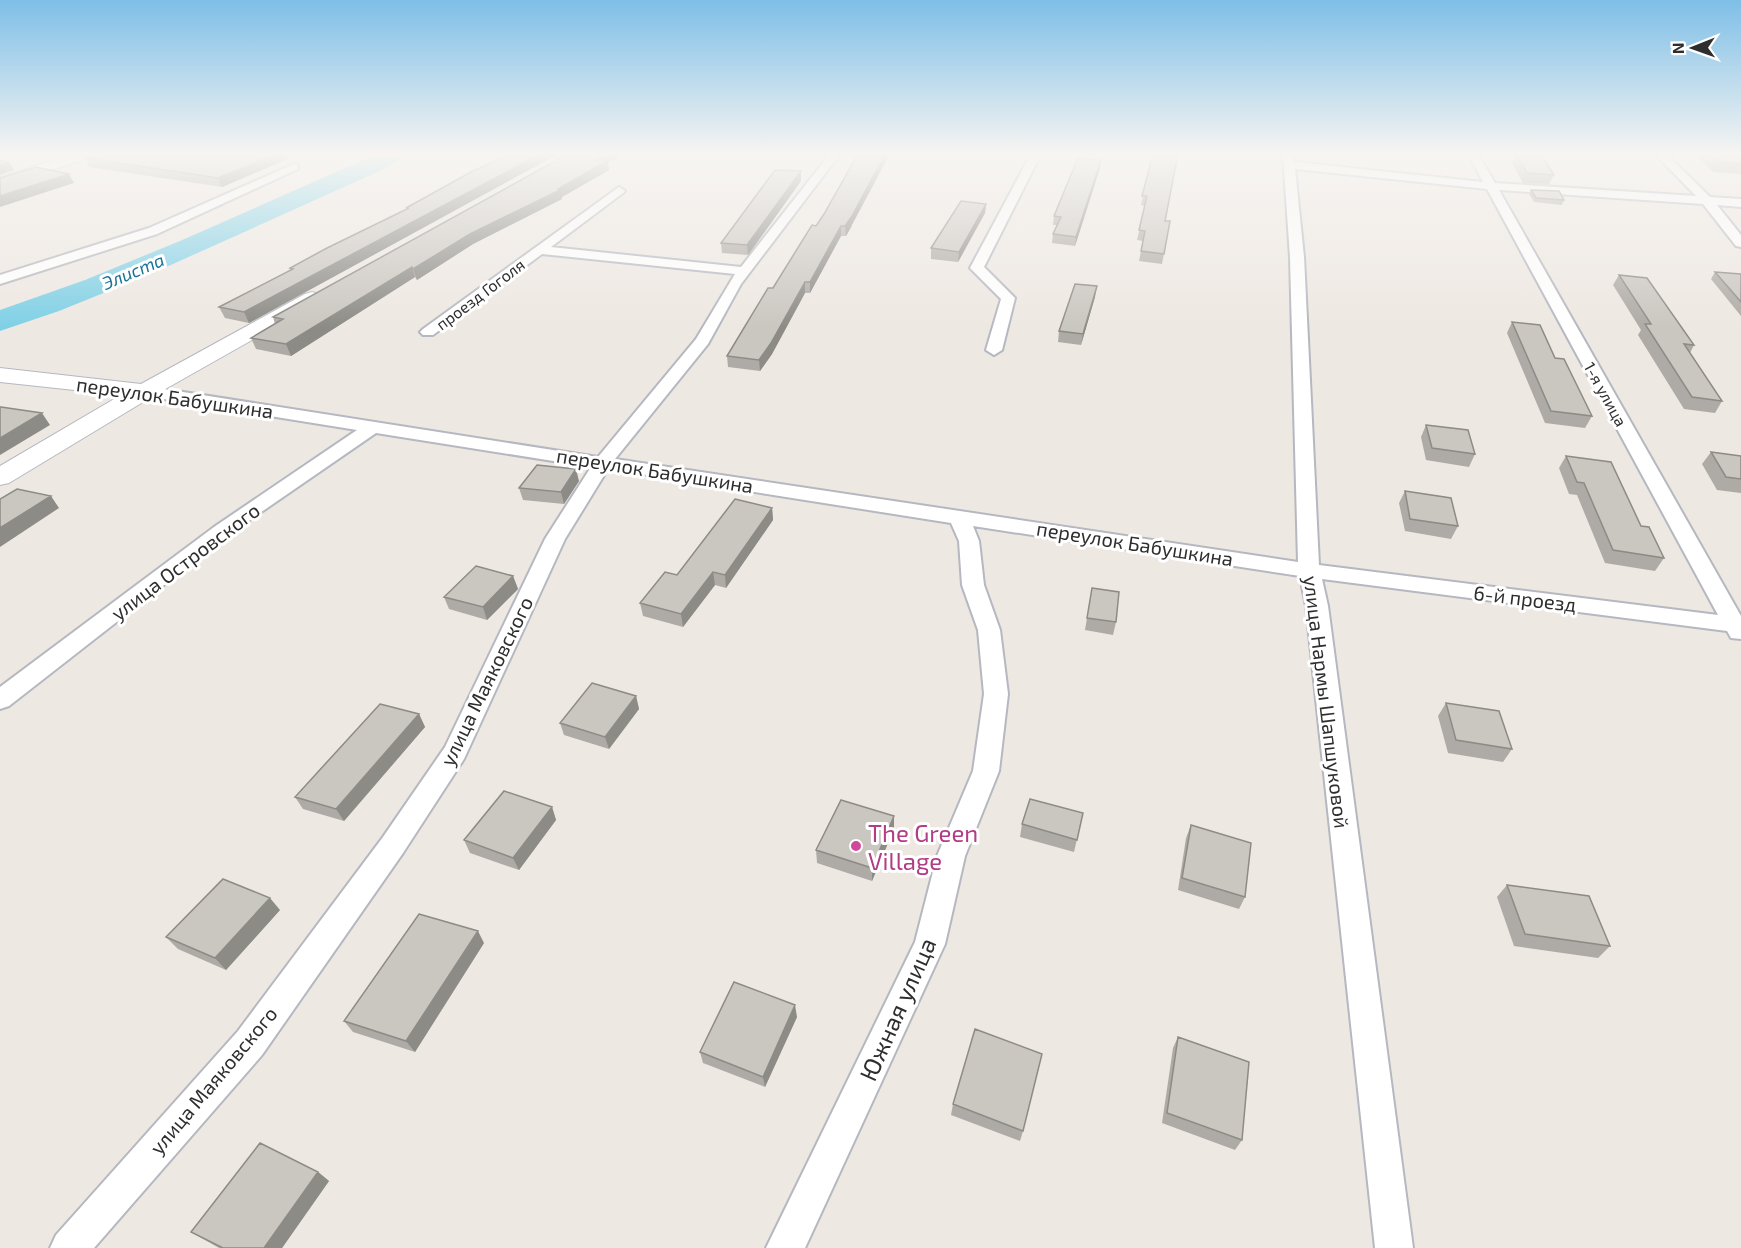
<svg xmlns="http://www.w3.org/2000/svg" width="1741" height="1248" viewBox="0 0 1741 1248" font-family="'Exo 2',sans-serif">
<rect width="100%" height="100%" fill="#eee8e2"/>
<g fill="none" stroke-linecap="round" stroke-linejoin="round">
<path fill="#7fd0e6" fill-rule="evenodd" d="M377 154H405L401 159 384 169 153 273 59 311 0 331V310L85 280 180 241Z"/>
<g stroke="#b5b8c0" stroke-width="4">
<path id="street" d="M830 154H840L741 284 708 344 615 459 1298 562 1290 257 1283 154H1293L1294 162 1483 182 1468 154H1478L1495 183 1696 196 1655 154H1666L1710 197 1741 199V207L1717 205 1741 235V247L1736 246 1703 204 1499 190 1741 616V639L1731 638 1727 631 1322 579 1328 606 1413 1248H1375L1306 606 1300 576 973 526 979 541 984 585 1000 630 1008 694 999 771 965 856 945 944 805 1248H766L915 942 937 856 973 771 984 694 978 630 962 585 959 541 951 523 608 469 565 539 464 759 403 853 262 1055 94 1248H50L56 1235 238 1031 383 837 445 747 545 539 591 467 376 433 228 535 9 706 0 709V687L214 527 357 430 145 396 139 395 137 391 139 387 145 386 598 457 696 339 735 274 542 254 433 335H423L420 332 423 329 619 187 625 191 623 193 551 247 741 267ZM1295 169 1487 189 1718 615 1319 565 1304 257Z
M1031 154H1041L984 267 1015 298 1002 350 994 355 986 350 1001 299 970 268Z
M294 164 298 165V169L157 234 0 284V275L149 228Z"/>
</g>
<g stroke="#b5b8c0" stroke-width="2">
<path id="secondary" d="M73 154H95L92 157 0 187V177Z
M312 292 319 294 322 298 319 302 153 396 9 483 0 485V466L121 395 0 382V368L141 384 305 294Z"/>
</g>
<use href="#street" fill="#fff" fill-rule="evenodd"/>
<use href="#secondary" fill="#fff" fill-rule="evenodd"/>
</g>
<path fill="#aeaaa5" d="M511 154H558L249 323 225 318 219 307 290 270V268L407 209 406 208Z
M568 154H623L608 163 609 170 562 197V199L473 244 417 280 415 277 291 356 256 349 251 338 275 324 273 317Z
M1153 154 1165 221H1170L1162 264 1139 261 1143 241 1137 240 1145 206 1141 205Z
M1516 154 1554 175 1549 184 1523 183 1512 163Z
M1695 154H1741V174L1713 172Z
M85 158 288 159 222 187 89 167Z
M1101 160 1100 168 1075 246 1052 243 1053 234 1057 225H1053L1054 216Z
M801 181 748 255 722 253 721 243Z
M1531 190 1564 200 1562 205 1534 202 1529 194Z
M986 204 985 213 958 262 931 259V248Z
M816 226H852L846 236H841L810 293H805L772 354 760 371 728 367 727 356Z
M1715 272 1741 274V316L1711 279Z
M1619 275 1694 345 1690 353 1722 401 1715 413 1684 409 1638 335 1641 330 1613 285Z
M1095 297 1081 345 1058 342 1059 331Z
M1512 322 1555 358 1592 416 1585 428 1545 423 1507 333Z
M1426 425 1475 454 1469 467 1426 460 1421 437Z
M1711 452 1741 456V493L1717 490 1702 464Z
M1566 456 1641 526 1664 558 1655 571 1605 563 1577 495 1569 494 1559 468Z
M579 481 564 504 523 500 519 488Z
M1405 491 1458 526 1451 539 1405 531 1399 503Z
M772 508 773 520 726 588 715 585 683 627 643 616 640 603 677 575Z
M513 576 518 589 487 620 449 609 444 597Z
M1092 588 1116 622 1113 635 1085 630Z
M636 696 639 709 609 749 564 735 560 723Z
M1446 703 1512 749 1503 762 1448 753 1438 716Z
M419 714 425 727 344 821 303 809 295 797Z
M552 807 556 820 519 870 470 853 464 840Z
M1083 813 1074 852 1020 837 1022 824Z
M894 816V829L872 881 817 863 816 850Z
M1191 825 1245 897 1239 909 1178 890 1186 838Z
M1507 885 1610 946 1598 958 1514 946 1497 897Z
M280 910 226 970 178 949 166 937Z
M484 943 415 1052 353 1032 344 1021Z
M797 1017 765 1087 703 1063 700 1052Z
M1178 1037 1242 1140 1235 1150 1162 1123 1173 1048Z
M953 1104 1023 1131 1020 1141 951 1115Z
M318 1172 329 1181 282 1248H219L191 1232Z"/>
<path fill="#8d8b86" d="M276 154H286L288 159 222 187 218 178Z
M540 154H558L249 323 244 312Z
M607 154H623L608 163 609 170 562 197V199L473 244 417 280 413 269 470 234 558 189 596 160Z
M885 154H890L846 236 845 226Z
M1101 160 1100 168 1075 246 1076 237Z
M9 162 14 170 0 175V165Z
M801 171V181L748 255 747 245Z
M69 174 74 183 0 207V196Z
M986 204 985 213 958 262 959 252Z
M841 226V236L810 293V282Z
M412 267 415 277 291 356 286 344Z
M805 282V293L772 354 760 371 759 360Z
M1097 286 1095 297 1081 345 1083 334Z
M42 413 50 425 0 455V438Z
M576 469 579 481 564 504 561 492Z
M51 496 59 508 0 547V528Z
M772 508 773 520 726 588 725 575Z
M713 572 715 585 683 627 681 614Z
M513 576 518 589 487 620 483 607Z
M636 696 639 709 609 749 605 737Z
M419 714 425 727 344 821 336 809Z
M552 807 556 820 519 870 513 858Z
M894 816V829L872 881V868Z
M270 898 280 910 226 970 215 958Z
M478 931 484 943 415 1052 406 1041Z
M795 1005 797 1017 765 1087 763 1077Z
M318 1172 329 1181 282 1248H264Z"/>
<path fill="#cac6c0" stroke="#8d8b86" stroke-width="1.5" d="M98 154H276L218 178 85 158Z
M511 154H540L244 312 219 307 293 269 290 268 327 248 409 208H406L473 171Z
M568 154H607L596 160 607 161 558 189 560 190 470 234 413 269 412 267 286 344 251 338 283 319 273 317Z
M858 154H885L852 216 845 226H841L810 282H805L771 343 759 360 727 356 768 288H773L812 225 816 226 824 214Z
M1153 154H1178L1165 221H1170L1164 254 1141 251 1145 231 1139 230 1147 196H1142Z
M1516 154 1542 156 1554 175 1527 173Z
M1709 154H1741V164L1719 162Z
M1078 158 1101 160 1076 237 1053 234 1061 217 1054 216Z
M0 160 9 162 0 165Z
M36 167 69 174 0 196V178Z
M775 170 801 171 747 245 721 243Z
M1531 190 1559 191 1564 200 1536 198Z
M961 201 986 204 959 252 931 248Z
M1715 272 1741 274V302Z
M1619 275 1647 278 1694 345 1684 344 1722 401 1692 397 1645 324H1651Z
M1075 284 1097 286 1083 334 1059 331Z
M1512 322 1540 325 1555 358 1564 359 1592 416 1551 411Z
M0 407H1L42 413 0 438Z
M1426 425 1468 430 1475 454 1432 448Z
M1711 452 1741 456V479L1726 477Z
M1566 456 1611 462 1641 526 1649 527 1664 558 1613 550 1584 483 1577 482Z
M537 465 576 469 561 492 519 488Z
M17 489 51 496 0 528V499Z
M1405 491 1451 498 1458 526 1410 519Z
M735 499 772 508 725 575 713 572 681 614 640 603 665 572 677 575Z
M476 566 513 576 483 607 444 597Z
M1092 588 1119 592 1116 622 1087 618Z
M592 683 636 696 605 737 560 723Z
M1446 703 1499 711 1512 749 1456 740Z
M380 704 419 714 336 809 295 797Z
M504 791 552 807 513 858 464 840Z
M1030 799 1083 813 1077 840 1022 824Z
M841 800 894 816 872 868 816 850Z
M1191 825 1251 843 1245 897 1182 878Z
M223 879 270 898 215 958 166 937Z
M1507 885 1589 896 1610 946 1525 934Z
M419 914 478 931 406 1041 344 1021Z
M734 982 795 1005 763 1077 700 1052Z
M975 1029 1042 1054 1023 1131 953 1104Z
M1178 1037 1249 1062 1242 1140 1167 1113Z
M260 1143 318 1172 264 1248H223L191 1232Z"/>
<linearGradient id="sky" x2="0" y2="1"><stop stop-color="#7ebfe7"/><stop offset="0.47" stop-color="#f7f5f2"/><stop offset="1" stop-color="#f7f5f2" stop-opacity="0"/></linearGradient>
<rect width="1741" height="328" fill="url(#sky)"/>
<circle fill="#d1479c" stroke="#fff" stroke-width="2" cx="856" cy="846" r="6"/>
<g text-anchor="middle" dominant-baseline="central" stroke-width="6" stroke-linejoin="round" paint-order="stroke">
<g font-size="16" fill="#2e2e2e" stroke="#fff">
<text transform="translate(480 294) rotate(-37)">проезд Гоголя</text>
<text transform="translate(1606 394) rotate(61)">1-я улица</text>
</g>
<g font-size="18" font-style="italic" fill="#1a7296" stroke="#fff">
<text transform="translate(133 271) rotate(-23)">Элиста</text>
</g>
<g font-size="20" fill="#2e2e2e" stroke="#fff">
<text transform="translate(175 397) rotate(8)">переулок Бабушкина</text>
<text transform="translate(655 470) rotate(9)">переулок Бабушкина</text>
<text transform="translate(1135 543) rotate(9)">переулок Бабушкина</text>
<text transform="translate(185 561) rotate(-37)">улица Островского</text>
<text transform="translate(1525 598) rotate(7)">6-й проезд</text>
<text transform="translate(486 681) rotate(-64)">улица Маяковского</text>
<text transform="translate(1327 702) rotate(83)">улица Нармы Шапшуковой</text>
<text transform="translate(213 1080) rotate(-50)">улица Маяковского</text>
</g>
<g font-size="24" fill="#b23c85" stroke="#fff" text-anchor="start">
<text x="868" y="832">The Green<tspan x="868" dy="28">Village</tspan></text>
</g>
<g font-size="24" fill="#2e2e2e" stroke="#fff">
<text transform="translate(897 1009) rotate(-66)">Южная улица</text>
</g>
</g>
<g transform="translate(1693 48) rotate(269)" stroke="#ffffff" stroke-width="4.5" paint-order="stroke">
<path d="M0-4.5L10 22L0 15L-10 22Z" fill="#2e2e2e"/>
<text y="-9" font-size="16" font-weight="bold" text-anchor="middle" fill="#2e2e2e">N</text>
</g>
</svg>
